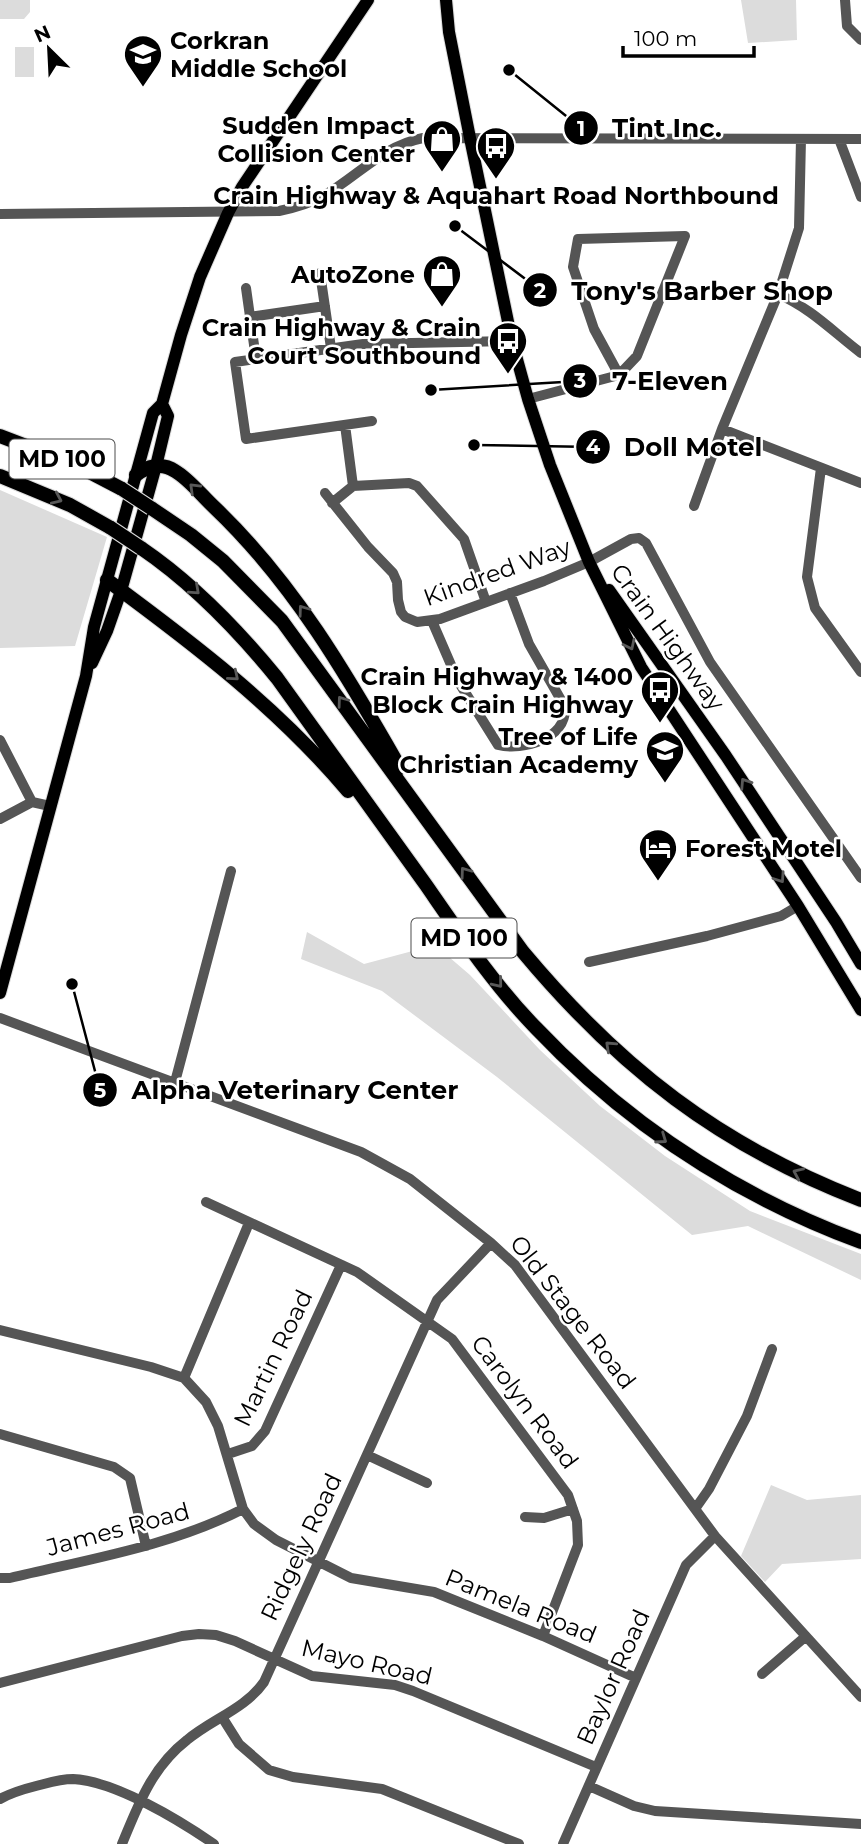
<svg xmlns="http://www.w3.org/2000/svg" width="861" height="1844" viewBox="0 0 861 1844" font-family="Montserrat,sans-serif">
<rect width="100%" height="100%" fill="#fff"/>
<path fill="#dcdcdc" d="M0 0H30V12L24 19H0Z
M741 0H796L797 40 748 43Z
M15 47H34V77H15Z
M0 490 107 537 75 646 0 648Z
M307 932 364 964 435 945 470 975 540 1050 600 1106 665 1156 750 1211 861 1254V1280L748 1226 692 1235 497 1077 382 991 301 959Z
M771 1485 807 1500 861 1495V1559L782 1564 765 1582 741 1556Z"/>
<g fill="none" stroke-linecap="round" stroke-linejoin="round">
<g stroke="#dbdbdb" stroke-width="14">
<path id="major" d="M446 0 449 32 470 138 512 341 528 399 550 465 589 562 641 667 798 906 861 1010
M609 590 726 756 836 922 861 964
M92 663 107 631 121 591 156 466 168 416 162 404
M0 993 86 676 94 627 153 413 162 404 181 335 200 277 228 213 242 187 368 0"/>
</g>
<g stroke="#dbdbdb" stroke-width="16">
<path id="highway" d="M0 436 76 465 122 489
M136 475C147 466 162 462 175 471 189 479 202 496 214 507 293 582 347 675 400 768
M0 476 70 505 111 528
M151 508 191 535 223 561 282 621 523 952C620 1068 719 1145 861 1200
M141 548C194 584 237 629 277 678 327 747 376 816 426 885 460 934 494 985 536 1028 627 1124 737 1196 861 1242
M107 580C194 644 278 708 348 791"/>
</g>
<path stroke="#555" stroke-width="10" d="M845 0 847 26 861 40
M839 139 861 197
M0 214 279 211C295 208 311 203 325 195 359 175 383 146 423 138L861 139
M685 236 637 356 619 375 594 329 573 267 578 239Z
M320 273 331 348
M246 288 256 359
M778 294C812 309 832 331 861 353
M250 317 325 306
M528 399 619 375
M372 421 246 439 235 362 363 344 512 341
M345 425 353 486
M722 429 861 483
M821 468 807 577 815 608 861 672
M325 493 368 547 393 573 397 582 398 600 401 612 405 617 417 622 440 619 544 581 589 562 631 539 639 538 646 543 710 662 861 878
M332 503 353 486 409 483 417 486 464 539 486 602
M694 506 722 429 778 294 799 228 801 139
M432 621 458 681 498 745C523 751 567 739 565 707L529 644 510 593
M0 740 32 802
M0 819 32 802 50 806
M589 962 707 936 781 916 798 906
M0 1018 361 1152 410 1179 491 1243 515 1265 715 1536 861 1697
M175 1082 231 871
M206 1202 357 1272 452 1339 568 1495 577 1521 578 1545 543 1636
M0 1330 151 1367 184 1378 206 1402 218 1426 243 1509 254 1524 276 1540 351 1578 434 1592 543 1636 636 1678
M184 1378 249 1223
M0 1434 114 1467 130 1478 146 1546
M228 1454 252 1446 265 1431 341 1265
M367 1455 427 1483
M695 1509 709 1489 747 1416 772 1349
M525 1517 544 1518 573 1509
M0 1578H10C89 1559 171 1546 243 1509
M762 1674 805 1637
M0 1683 182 1636 199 1634 216 1635 235 1641 312 1676 395 1685 413 1691 596 1767
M222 1717 239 1744 269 1770 293 1777 382 1789 519 1844
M589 1786 634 1806 655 1811 861 1824
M0 1799C11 1793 24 1789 36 1786 48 1783 60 1779 73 1779 115 1781 179 1820 214 1844
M122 1844C138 1805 152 1767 187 1740 212 1719 245 1709 264 1682L437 1300 491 1243
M563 1844 686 1565 715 1536"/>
<use href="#major" stroke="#000" stroke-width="12"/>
<use href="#highway" stroke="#000" stroke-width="14"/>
<g stroke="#dbdbdb" stroke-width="16" stroke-linecap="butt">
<path id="highway-bridge" d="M122 489 151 508
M111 528 141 548"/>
</g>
<use href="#highway-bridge" stroke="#000" stroke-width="14"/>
</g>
<defs><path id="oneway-chevron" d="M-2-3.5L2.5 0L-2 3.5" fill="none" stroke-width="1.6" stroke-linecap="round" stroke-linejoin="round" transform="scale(1.75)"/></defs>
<g stroke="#595959">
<use href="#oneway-chevron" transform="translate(194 488) rotate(-136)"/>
<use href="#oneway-chevron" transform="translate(57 499) rotate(24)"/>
<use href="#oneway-chevron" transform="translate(195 590) rotate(42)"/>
<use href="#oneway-chevron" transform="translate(303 610) rotate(-126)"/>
<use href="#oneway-chevron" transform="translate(630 645) rotate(64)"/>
<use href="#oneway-chevron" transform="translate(234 676) rotate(40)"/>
<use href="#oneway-chevron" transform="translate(342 701) rotate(-126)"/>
<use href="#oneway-chevron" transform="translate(745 783) rotate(-123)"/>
<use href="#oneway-chevron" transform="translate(465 872) rotate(-126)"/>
<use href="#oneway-chevron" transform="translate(780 878) rotate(56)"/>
<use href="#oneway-chevron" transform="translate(498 983) rotate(51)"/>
<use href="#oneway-chevron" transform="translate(610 1046) rotate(-137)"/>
<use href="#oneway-chevron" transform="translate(662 1139) rotate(35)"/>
<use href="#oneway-chevron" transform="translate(798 1173) rotate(-156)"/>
</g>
<defs>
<g id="school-pin" transform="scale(2.0125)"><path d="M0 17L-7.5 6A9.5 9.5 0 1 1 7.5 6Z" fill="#000" stroke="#fff"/><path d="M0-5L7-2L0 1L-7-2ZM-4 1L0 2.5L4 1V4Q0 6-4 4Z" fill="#fff"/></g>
<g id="shop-pin" transform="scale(2.0125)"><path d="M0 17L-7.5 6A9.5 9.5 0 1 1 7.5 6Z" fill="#000" stroke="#fff"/><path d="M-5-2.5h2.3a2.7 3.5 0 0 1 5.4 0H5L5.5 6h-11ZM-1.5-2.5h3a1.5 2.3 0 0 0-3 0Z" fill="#fff"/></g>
<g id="bus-pin" transform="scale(2.0125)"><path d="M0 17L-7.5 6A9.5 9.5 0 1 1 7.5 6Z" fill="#000" stroke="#fff"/><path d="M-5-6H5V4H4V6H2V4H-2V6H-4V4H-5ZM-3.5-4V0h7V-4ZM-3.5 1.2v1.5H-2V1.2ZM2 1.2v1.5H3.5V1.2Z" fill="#fff"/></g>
<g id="hotel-pin" transform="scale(2.0125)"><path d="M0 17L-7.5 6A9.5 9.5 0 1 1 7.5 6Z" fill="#000" stroke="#fff"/><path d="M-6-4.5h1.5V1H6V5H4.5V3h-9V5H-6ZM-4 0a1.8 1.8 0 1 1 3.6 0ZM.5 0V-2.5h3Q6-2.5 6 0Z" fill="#fff"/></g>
</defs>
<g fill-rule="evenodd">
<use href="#school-pin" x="143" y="54"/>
<use href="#shop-pin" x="442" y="139"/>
<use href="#bus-pin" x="496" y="146"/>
<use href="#shop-pin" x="442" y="274"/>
<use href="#bus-pin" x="508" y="341"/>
<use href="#bus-pin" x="660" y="690"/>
<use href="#school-pin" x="665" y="750"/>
<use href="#hotel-pin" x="658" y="848"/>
</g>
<g text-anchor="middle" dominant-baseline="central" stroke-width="5" stroke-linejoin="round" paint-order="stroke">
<g fill="#fff" stroke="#4c4c4c" stroke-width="2">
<rect x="9.5" y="439.5" width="105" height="39" rx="5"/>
<rect x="411.5" y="918.5" width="105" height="39" rx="5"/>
</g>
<g font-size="23" font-weight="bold" fill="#000">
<text x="62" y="459">MD 100</text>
<text x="464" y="938">MD 100</text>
</g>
<g font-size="24" font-weight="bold" fill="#000" stroke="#fff" text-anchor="end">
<text x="170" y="40" text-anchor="start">Corkran<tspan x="170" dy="28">Middle School</tspan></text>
<text x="415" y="125">Sudden Impact<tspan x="415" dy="28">Collision Center</tspan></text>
<text x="496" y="195" text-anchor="middle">Crain Highway &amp; Aquahart Road Northbound</text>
<text x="415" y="274">AutoZone</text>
<text x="481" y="327">Crain Highway &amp; Crain<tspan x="481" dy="28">Court Southbound</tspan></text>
<text x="633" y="676">Crain Highway &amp; 1400<tspan x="633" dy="28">Block Crain Highway</tspan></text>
<text x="638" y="736">Tree of Life<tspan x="638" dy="28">Christian Academy</tspan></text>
<text x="685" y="848" text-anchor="start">Forest Motel</text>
</g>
<g font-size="24" fill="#000" stroke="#fff">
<text transform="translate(497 572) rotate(-20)">Kindred Way</text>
<text transform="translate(668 637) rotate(54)">Crain Highway</text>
<text transform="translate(573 1312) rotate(52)">Old Stage Road</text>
<text transform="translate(273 1358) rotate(-64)">Martin Road</text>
<text transform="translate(525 1402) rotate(53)">Carolyn Road</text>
<text transform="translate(118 1529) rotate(-15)">James Road</text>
<text transform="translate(301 1547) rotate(-65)">Ridgely Road</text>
<text transform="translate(521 1606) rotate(22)">Pamela Road</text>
<text transform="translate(367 1662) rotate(13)">Mayo Road</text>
<text transform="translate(613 1677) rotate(-66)">Baylor Road</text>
</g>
</g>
<path fill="none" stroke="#000" stroke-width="2.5" d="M509 70L581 128M455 226L540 290M431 390L580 381M474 445L593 447M72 984L100 1090"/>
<g fill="#000" stroke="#fff" stroke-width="2.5">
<circle cx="509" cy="70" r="7"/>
<circle cx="455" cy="226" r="7"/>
<circle cx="431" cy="390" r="7"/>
<circle cx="474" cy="445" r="7"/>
<circle cx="72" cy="984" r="7"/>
<circle cx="581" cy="128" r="18"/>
<circle cx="540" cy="290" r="18"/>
<circle cx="580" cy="381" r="18"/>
<circle cx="593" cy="447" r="18"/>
<circle cx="100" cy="1090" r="18"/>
</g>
<g font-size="21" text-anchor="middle" font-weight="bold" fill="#fff">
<text x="581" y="136">1</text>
<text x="540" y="298">2</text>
<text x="580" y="388">3</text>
<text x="593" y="454">4</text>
<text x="100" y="1098">5</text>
</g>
<g font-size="26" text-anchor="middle" font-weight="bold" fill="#000" stroke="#fff" stroke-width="5" stroke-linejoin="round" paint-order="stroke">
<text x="667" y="137">Tint Inc.</text>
<text x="702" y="300">Tony's Barber Shop</text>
<text x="670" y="390">7-Eleven</text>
<text x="693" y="456">Doll Motel</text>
<text x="295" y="1099">Alpha Veterinary Center</text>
</g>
<g transform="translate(49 49) rotate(336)" stroke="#ffffff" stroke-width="5" paint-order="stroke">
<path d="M0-5L12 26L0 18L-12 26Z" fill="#000000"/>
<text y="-10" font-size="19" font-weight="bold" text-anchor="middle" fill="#000000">N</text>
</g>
<path d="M623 46v10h131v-10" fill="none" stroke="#000000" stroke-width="3.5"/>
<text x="634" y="46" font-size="21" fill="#000000" stroke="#ffffff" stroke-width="5" paint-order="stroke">100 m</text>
</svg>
